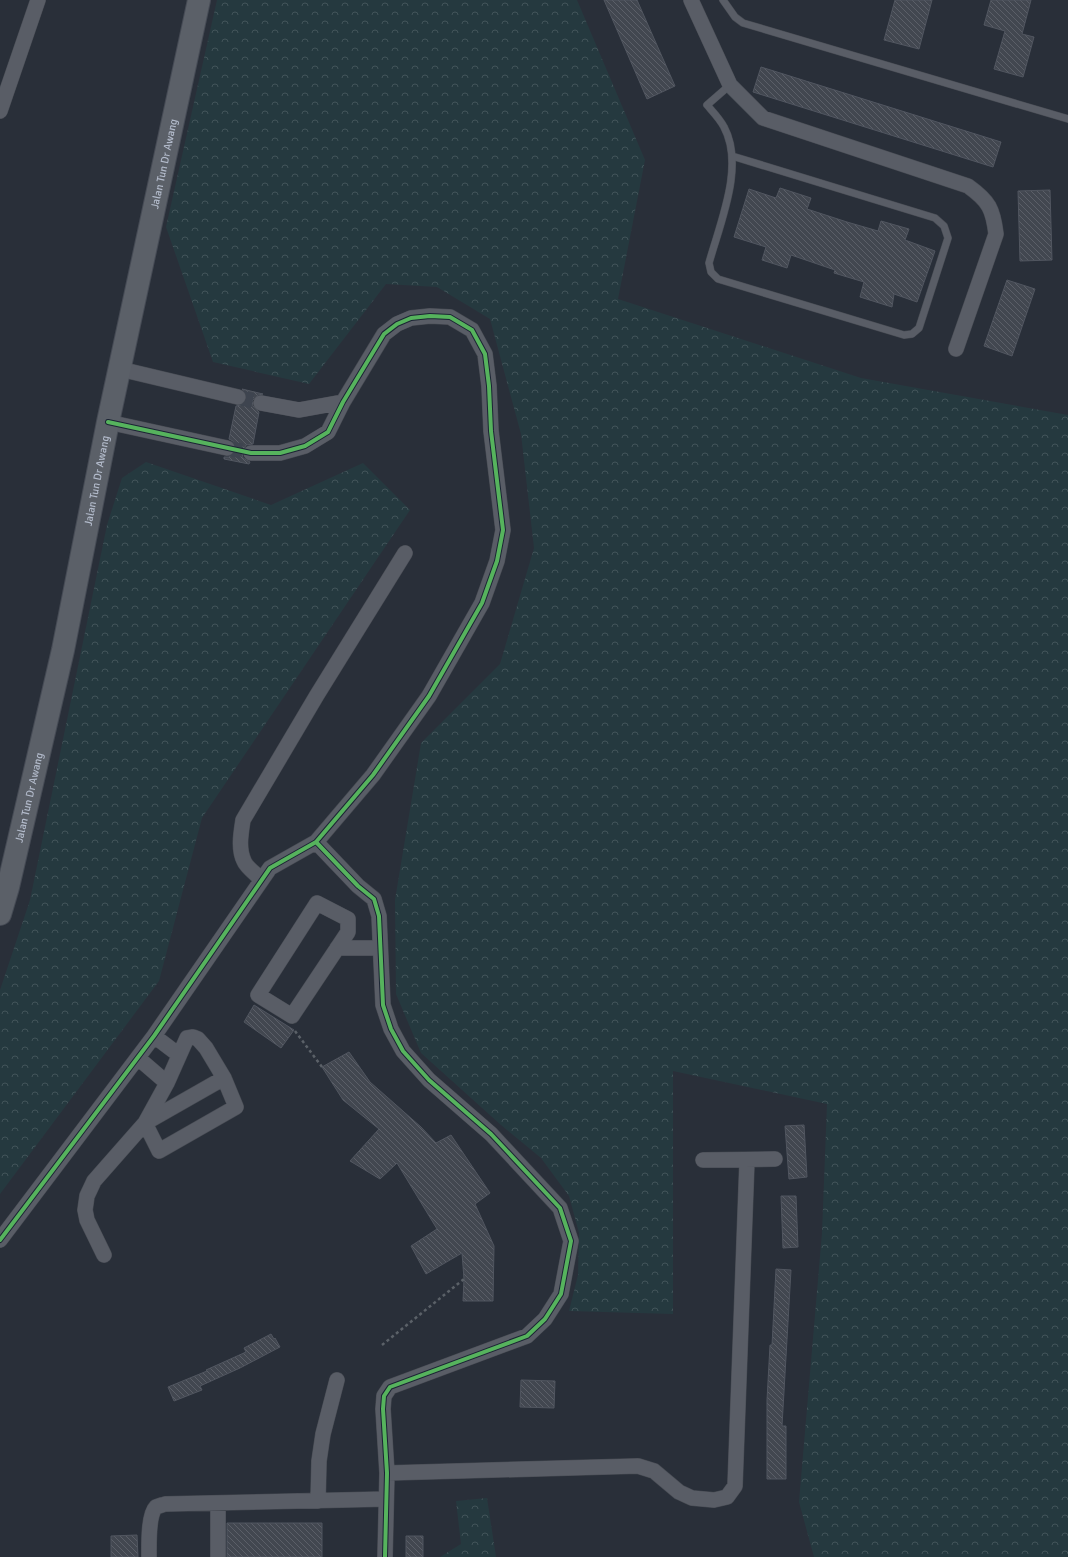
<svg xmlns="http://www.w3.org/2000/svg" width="1068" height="1557" viewBox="0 0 1068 1557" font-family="Signika,sans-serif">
<defs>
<pattern id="forest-crowns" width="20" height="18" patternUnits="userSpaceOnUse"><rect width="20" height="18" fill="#25393f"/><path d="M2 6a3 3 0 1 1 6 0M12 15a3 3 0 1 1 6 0" fill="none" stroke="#425459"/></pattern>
<pattern id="building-back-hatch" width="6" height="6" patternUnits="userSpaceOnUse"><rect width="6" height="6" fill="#424750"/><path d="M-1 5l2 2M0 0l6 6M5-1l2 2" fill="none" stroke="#5b5f68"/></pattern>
</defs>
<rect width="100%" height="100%" fill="#292f39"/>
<path fill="url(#forest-crowns)" d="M217 0H577L645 160 618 299 861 378 1068 415V1557H814L799 1502 822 1233 827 1104 673 1071V1314L569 1311 578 1275 579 1233 569 1196 541 1158 501 1125 421 1053 396 994 395 900 421 743 500 664 534 548 521 434 490 319 437 287 386 284 309 384 213 362 166 227Z
M146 462 271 505 363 463 410 510 202 818 159 981 0 1194V990L30 900 107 525 122 478Z
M487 1498 496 1557H440L461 1544 456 1501Z"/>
<path fill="url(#building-back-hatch)" stroke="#515660" d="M604 0H637L675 86 647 99Z
M895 0H932L919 49 884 40Z
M991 0H1031L1022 34 1034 37 1023 77 994 69 1005 31 984 25Z
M761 67 1001 142 993 167 753 92Z
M780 188 811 198 807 209 847 222 878 231 881 221 909 229 905 240 935 251 917 302 894 294 892 307 860 297 864 282 834 273 835 270 791 255 787 268 762 260 766 247 734 237 749 189 776 198Z
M1050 190 1052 260 1020 261 1018 191Z
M1007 280 1035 289 1012 356 984 346Z
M242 389 263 394 258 395 252 401 253 406 259 412 253 444 246 445 242 453 243 458 250 462 249 464 224 459V457H229L233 454 236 450 235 445 233 441 229 439 236 406 241 405 247 399 246 394Z
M254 1005 294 1030 281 1048 244 1022Z
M349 1052 370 1082 421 1127 436 1143 451 1135 490 1193 475 1204 494 1246 493 1301H463L464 1279 462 1253 426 1274 411 1246 437 1229 397 1163 380 1179 350 1161 379 1129 343 1100 322 1067Z
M804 1125 807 1177 789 1179 785 1126Z
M781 1196H796L798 1247 783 1248Z
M776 1269 791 1270 782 1426H786V1479H767V1400L770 1345H772Z
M271 1334 274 1339 275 1338 280 1347 240 1368 200 1386 202 1390 174 1401 168 1387 207 1371 206 1370 246 1352 244 1348Z
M521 1380 555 1381 554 1408 520 1407Z
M227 1523H322V1557H227Z
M137 1535 138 1557H111V1536Z
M406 1536H423V1557H406Z"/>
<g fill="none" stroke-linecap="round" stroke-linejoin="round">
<path stroke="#3e444f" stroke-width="15" stroke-dasharray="15 8" stroke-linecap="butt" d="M238 397 261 403
M227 448 251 453"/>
<g stroke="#474b53" stroke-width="8">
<path id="service" d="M723 0 735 17 743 23 1068 119
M730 85 707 105C713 112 720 119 724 127 745 166 720 223 709 263L711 272 718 279 904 335 912 334 919 328 948 238 944 226 935 218 732 156"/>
</g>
<g stroke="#474b53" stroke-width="16">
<path id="minor" d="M691 0 730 85 763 118 968 186C989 201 993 209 996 234L956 349
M0 111 38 0
M120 369 238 397
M261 403 299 410 343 402
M108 422 227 448
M316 842 358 886 374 899 379 916 383 1005 391 1029 403 1051 429 1080 491 1134 560 1208 571 1241 561 1294 545 1319 527 1336 390 1387 384 1396 383 1409 387 1473 385 1557
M261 879C256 874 246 867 244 861 238 849 241 833 243 820L317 695 405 553
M317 903 348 919V932L292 1016 258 995Z
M337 948H380
M154 1036 179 1055
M138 1058 167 1083
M703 1160 775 1159
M0 1240 154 1036 270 868 316 842 373 775 429 696 482 603 497 561 503 530 491 431 489 386 485 354 472 330 450 317 430 316 411 318 397 324 384 334 343 402 328 432 305 446 280 453H251
M104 1255 87 1220 85 1210 87 1196 94 1181 145 1123 167 1083 187 1038 193 1037 198 1039 206 1048 224 1078 236 1107 159 1151 145 1123 224 1078
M387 1473 638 1466 654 1471 679 1492 692 1498 714 1500 727 1497 735 1486 747 1161
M318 1501 319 1461 323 1434 337 1380
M218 1503V1557
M149 1557C149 1546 148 1515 156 1507 158 1506 162 1505 165 1504L386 1499"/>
</g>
<g stroke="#464b55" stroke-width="24">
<g id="primary">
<path id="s1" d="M0 914 8 887 63 650 108 422 199 0"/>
</g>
</g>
<path stroke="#5b6168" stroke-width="2.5" stroke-dasharray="3 3" stroke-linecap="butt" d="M295 1031 322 1067
M382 1345 464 1279"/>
<use href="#service" stroke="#595d66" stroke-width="7"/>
<use href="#minor" stroke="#595d66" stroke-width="15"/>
<use href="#primary" stroke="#5b6068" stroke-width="22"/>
<g stroke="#1b2434" stroke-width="6">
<path id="cycleway" d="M316 842 358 886 374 899 379 916 383 1005 391 1029 403 1051 429 1080 491 1134 560 1208 571 1241 561 1294 545 1319 527 1336 390 1387 384 1396 383 1409 387 1473 385 1557
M0 1240 154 1036 270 868 316 842 373 775 429 696 482 603 497 561 503 530 491 431 489 386 485 354 472 330 450 317 430 316 411 318 397 324 384 334 343 402 328 432 305 446 280 453H251L108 422"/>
</g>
<use href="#cycleway" stroke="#56b35d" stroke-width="4"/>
</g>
<g text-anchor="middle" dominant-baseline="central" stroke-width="4" stroke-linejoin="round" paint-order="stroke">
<g font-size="11" fill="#b2baca" stroke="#1b2434">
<text stroke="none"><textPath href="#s1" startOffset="768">Jalan Tun Dr Awang</textPath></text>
<text stroke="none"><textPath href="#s1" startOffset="444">Jalan Tun Dr Awang</textPath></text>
<text stroke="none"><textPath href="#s1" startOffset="120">Jalan Tun Dr Awang</textPath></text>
</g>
</g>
</svg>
